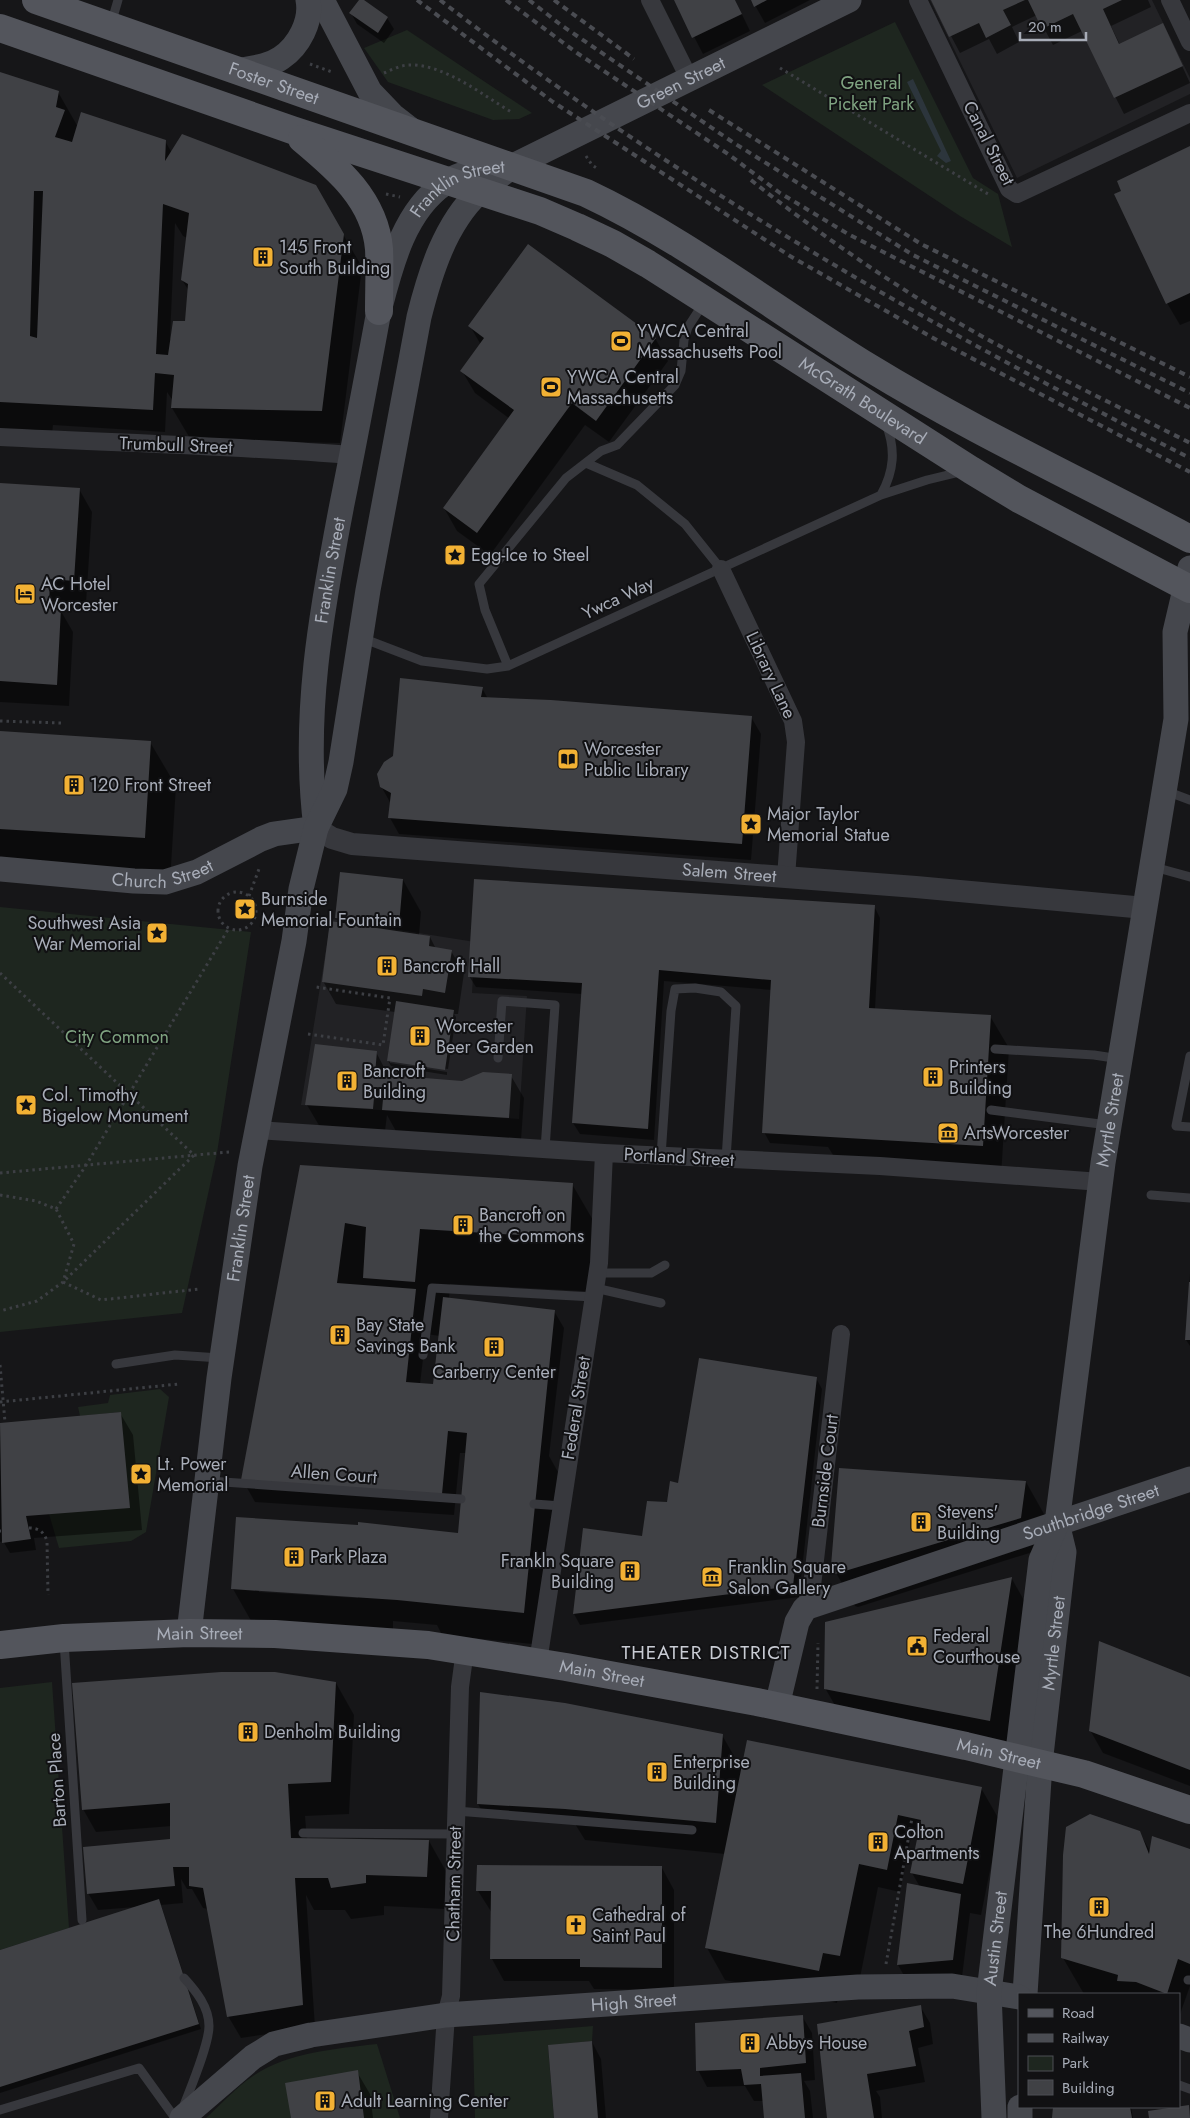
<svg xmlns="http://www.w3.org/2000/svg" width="1190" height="2118" viewBox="0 0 1190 2118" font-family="Jost,sans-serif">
<rect width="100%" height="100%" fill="#161618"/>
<path fill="#222225" d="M930 0H1152L1190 78V94L1017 178Z
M331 919 475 942 472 993 527 996 519 1119 301 1105Z"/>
<path fill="#1e261f" d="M895 22 973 178 998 194 1012 247 960 216 762 85Z
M407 30 532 113 519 119 493 120 388 82 364 48Z
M0 907 251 932 217 1153 182 1313 0 1332Z
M160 1389 169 1397 146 1532 131 1541 59 1548 49 1514 121 1412 80 1416 78 1407 108 1403 110 1395Z
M52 1682 69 1928 0 1950V1688Z
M593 2026 592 2041 548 2046 554 2118H475L473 2036Z
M377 2044 400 2118H206C219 2106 232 2092 246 2081 281 2053 333 2049 377 2044Z"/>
<path fill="#2c353c" d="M913 79 951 161 946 163 937 156 941 151 907 82Z"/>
<path fill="#0007" fill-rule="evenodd" d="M360 0 387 18 394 29 384 43 357 24 351 13Z
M675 0H735L750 31 703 54Z
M752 0H810L765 23Z
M932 0H1148L1151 7 1111 26 1120 45 1163 25 1190 83 1124 114 1082 31 1053 45 1037 15 1012 27 1019 42 997 54 989 39 960 53Z
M0 73 58 92 78 127 165 141 172 153 315 186 362 267 340 443 191 440 172 408 173 401 167 392 165 432 53 425 52 434 0 433ZM175 223 183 236 187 238 182 280 189 291 186 322 172 339H170Z
M1190 148V321L1180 325 1167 303 1123 191Z
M470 326 655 338 668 361 609 442 585 425 490 555 457 531 444 508 510 419 475 393 462 371 481 345Z
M0 484 79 489 92 512 86 603 63 601 62 613 73 632 69 706 0 702Z
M482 688 488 699 751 717 761 734 751 860 399 834 390 818 391 804 381 786Z
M0 732 150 742 176 786 170 882 0 871Z
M403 880 421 912 419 935 430 937 436 949 451 951 464 973 458 1014H454L456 1017 448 1069 390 1060V1063L447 1072V1075L391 1066 388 1061 395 1012 336 1004 323 981 340 924 336 917Z
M874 906 880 918 875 1009 990 1016 1009 1048 1001 1177 835 1158 828 1147 770 1143 764 1132 772 990 664 981 654 1140 580 1134 573 1123 582 994 476 987 469 976Z
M376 1052 389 1077 464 1083 511 1076 524 1098 521 1140 402 1142 387 1115 385 1131 320 1127 307 1105Z
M301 1167 572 1184 604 1239 601 1292 450 1284 449 1299 554 1311 564 1328 549 1456 558 1472 542 1645 442 1635 437 1625 393 1621V1630L258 1633 233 1589 359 1527 459 1534 466 1453H460L454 1515 255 1502 242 1479ZM426 1334 440 1336 435 1385 420 1384ZM259 1590 358 1596V1598L259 1592Z
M1190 1274V1346L1186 1340Z
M816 1378 822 1389 799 1597 580 1625 574 1614 584 1530 643 1537 668 1504 679 1484Z
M120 1413 133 1435 142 1530 34 1538 36 1550 10 1553 3 1541 0 1542V1424Z
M1026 1482 1044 1514 1039 1550 858 1607 855 1606 832 1566Z
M1012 1579 1030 1611 1008 1753 844 1721 825 1688 826 1623Z
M1190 1679V1786L1103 1753 1090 1730Z
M336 1683 354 1715 349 1814 305 1816 307 1840 429 1841 447 1873 444 1909 384 1906V1915L351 1919 345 1910H314L306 1895 315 2027 241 2038 228 2016 208 1909 203 1908 192 1889H187L181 1879 183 1903 161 1905 201 2029 0 2093V1952L136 1907 98 1910 88 1893 173 1846 172 1826 96 1832 83 1809Z
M481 1693 722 1735 742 1770 981 1788 1000 1821 981 1915 970 1913 962 1977 907 1981 898 1965 920 1887 912 1873 919 1839 911 1837 900 1892 878 1887 858 1988 841 1984 837 2003 725 1980 707 1948 725 1854 585 1840 572 1819 484 1815 478 1804Z
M1139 1832 1150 1851 1190 1850V1986L1179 2017V1994H1084L1063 1958Z
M662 1868 674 1890V1990L594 1989 589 1981H504L492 1959V1913L478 1891Z
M920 2006 930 2023 933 2044 918 2048 925 2082 876 2091 880 2097 882 2118H829Z
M802 2016 812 2033 815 2080 804 2081 810 2091 813 2118H765L764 2101H754L745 2086 707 2087 698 2070Z
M592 2042 601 2059 606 2118H556Z
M357 2072 370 2094 373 2118H293Z
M1054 2107H1131L1133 2118H1053Z"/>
<path fill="#404145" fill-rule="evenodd" d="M359 0H364L388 17 378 33 349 13Z
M674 0H735L742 14 692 38Z
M751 0H767L754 7Z
M931 0H1025L1003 10 1011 25 986 38 979 23 949 37Z
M1028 0H1122L1103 9 1119 44 1163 23 1183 66 1114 98 1073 14 1042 29Z
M0 72 59 91 56 107 65 110 55 137 72 142 81 112 166 140 165 161 182 134 316 185 344 234 322 411 171 408 174 375 155 373 153 410 0 402ZM34 191H43L37 338 30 336ZM163 204 189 213 181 280 188 284 185 321H173L168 355 156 354Z
M1190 146V293L1166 304 1114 194 1121 191 1117 181Z
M528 244 656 338 596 421 572 403 477 533 443 508 514 410 460 371 484 338 468 326Z
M0 483 80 488 74 581 50 579 49 608H61L57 685 0 681Z
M400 678 483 687 481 697 551 700 752 716 742 844 388 818 391 793 380 787 377 774 384 762 393 756Z
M0 731 151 741 145 838 0 829Z
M340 872 403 879 399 925 335 918Z
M474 879 875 905 869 1008 991 1015 983 1146 762 1133 771 980 659 970 648 1129 572 1123 582 983 468 977Z
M330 921 430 936 429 946 452 950 445 993 423 989 422 996 322 982Z
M396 1001 454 1010 445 1070 387 1061Z
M315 1044 377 1051 375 1074 462 1081 483 1072 512 1074 509 1118 382 1110 384 1088 375 1087 373 1109 305 1105Z
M300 1165 573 1183 570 1238 420 1229 415 1282 363 1278 366 1227 345 1223 337 1283 416 1289 406 1382 433 1384 443 1297 555 1310 524 1613 397 1600 231 1589 236 1517 358 1525V1522L458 1533 467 1433 448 1431 442 1494 241 1480Z
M1189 1282H1190V1340H1185Z
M699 1358 817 1377 793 1586 573 1614 583 1528 642 1536 647 1501 667 1502 670 1481 678 1483Z
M121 1412 130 1508 26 1516 31 1539 2 1543 0 1423Z
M839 1468 1026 1481 1021 1518 835 1574 831 1566Z
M1012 1577 990 1721 824 1689 825 1622Z
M1099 1641 1190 1677V1770L1089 1731Z
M221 1672H275L336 1682 331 1782 288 1784 291 1838 429 1840 427 1877 366 1875V1883L331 1888 328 1878H295L303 2005 227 2017 203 1888 189 1886V1867H173L175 1886 87 1894 83 1847 170 1839V1803L82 1810 72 1683Z
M480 1692 565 1703 723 1734 716 1823 565 1809 477 1804Z
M747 1740 982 1787 963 1884 910 1873 921 1820 898 1815 887 1870 859 1864 840 1956 823 1953 819 1971 705 1948Z
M1090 1814 1140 1831 1149 1854 1152 1836 1190 1849V1964L1178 1959 1167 1994 1136 1982 1117 1981 1118 1975 1061 1958 1063 1855 1066 1827Z
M477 1865 662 1866V1968L580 1967V1959H490L491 1891H476Z
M907 1883 961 1894 953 1960 897 1965Z
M159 1899 199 2024 0 2087V1950Z
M921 2005 924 2027 909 2031 916 2066 867 2074 874 2118H827L817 2024Z
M803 2015 806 2063 760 2068V2076L801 2073 805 2118H764L761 2084 744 2085 741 2069 696 2071 695 2023Z
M592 2041 598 2118H554L548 2045Z
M358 2070 364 2118H291L285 2083Z
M1189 2105 1190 2118H1149L1148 2111Z
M1053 2107H1130L1132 2118H1052Z"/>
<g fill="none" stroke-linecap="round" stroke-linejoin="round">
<path stroke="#3d3f44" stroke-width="3" stroke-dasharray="2.5 4" stroke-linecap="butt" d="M310 64 332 72
M780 68 988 194
M384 73C391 70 399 66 407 65 444 63 482 95 513 113
M586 156 592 165 598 169
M386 194 400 197
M0 721 62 723
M218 911a19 19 0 1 1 38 0a19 19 0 1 1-38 0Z
M249 896 259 869
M0 973 194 1155 63 1282 101 1300 199 1289
M308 1034 383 1045 390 998 316 987
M0 1173 229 1152
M0 1195 36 1201 56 1209 74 1244 63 1282 37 1301 0 1311
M56 1209 85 1167 229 928
M0 1365 5 1422
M0 1402 179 1384
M29 1528C39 1528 44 1532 47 1541L48 1595
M0 1531H1
M817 1689 818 1643
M886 1964 912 1818"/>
<path stroke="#37383d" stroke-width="9" d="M111 24 118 0
M586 463 637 485 685 524 721 569
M881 495C894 471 896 450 886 424
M362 638 422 661 487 669 508 666 881 495 927 480 960 472
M508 666 485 610 479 584 566 478 601 451 617 445 675 385 681 371 684 340 688 327 703 304
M1166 791 1190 800
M1154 867 1190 877
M995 1049 1094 1055 1120 1059
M1190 1056 1176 1126 1190 1127
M498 1058 502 1001 555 1005 545 1149
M991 1110 1108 1125
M661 1156 671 1011 675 989 695 988 721 992 736 1006 726 1159
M1151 1195 1190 1198
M597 1273H651L665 1265
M595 1288 661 1303
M423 1355 432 1288 593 1297
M116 1364 175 1355 220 1358
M209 1481 461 1499
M534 1504 562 1506
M64 1641 82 1920
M456 1811 692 1830
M303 1833 455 1834
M1188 1980H1190
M1179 2085 1190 2089
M183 2108C190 2089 209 2045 209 2026 209 2007 196 1991 184 1978
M0 2110 139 2068 175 2118"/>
<path stroke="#37383d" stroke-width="18" d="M650 0 690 80
M918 0 1009 189 1017 194 1190 113
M1170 0 1190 42
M0 437C117 443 235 446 352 455
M721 569 793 721 796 742 786 877
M257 1130 604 1153 880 1166 1101 1182
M805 1608 812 1586 841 1334
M538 1662 599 1263 604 1153
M439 2118 446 2015 451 1996 460 1687 465 1650"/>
<path stroke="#37383d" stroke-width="22" id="s1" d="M316 828 332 838 352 844 916 887 1145 908"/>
<g stroke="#45474d" stroke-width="25">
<path d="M322 0 370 92 392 115 410 129"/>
<path d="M236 71C251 68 268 67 281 58 299 46 312 21 308 0"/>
<path id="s2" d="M316 828C302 717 321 613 342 504 355 440 367 375 379 311 391 265 404 211 445 183 464 170 490 167 512 166"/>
<path id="s3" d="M0 869 134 881 165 882 197 872 261 839 274 834 316 828"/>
<path id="s4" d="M189 1633 219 1378 250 1166 294 941 301 889 316 828 335 789 341 762 368 590 419 317C430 273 445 224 479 192 490 183 502 174 513 166L849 0"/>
<path id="s5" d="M777 1706 797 1622 805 1608 1190 1479"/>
<path id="s6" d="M1025 1994 1040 1764 1064 1552 1057 1523"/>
<path d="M1179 2036 1190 2040"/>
<path id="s7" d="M182 2118 253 2057 274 2044 311 2035 446 2015 858 1987 952 1986 1019 1997"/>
<path id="s8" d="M994 2118 989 1992 1041 1560 1057 1523 1103 1163 1176 719 1175 632 1190 568"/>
<path d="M1020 2118V2107"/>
</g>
<g stroke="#53555c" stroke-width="28">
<path id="s9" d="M36 0 586 193C686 240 775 310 870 368 973 431 1083 482 1190 539"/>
<path id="s10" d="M0 28 292 130 540 211 577 227 613 244 648 264 971 470 1019 499 1190 589"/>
<path d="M302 139C338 169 375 200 379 249 380 269 379 290 379 311"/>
<path id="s11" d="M0 1645 64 1638 189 1633 275 1634 428 1645 566 1667 757 1702 966 1746 1084 1774 1190 1810"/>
</g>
<path stroke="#4a4c52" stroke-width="4" stroke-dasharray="6 5" stroke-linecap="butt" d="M417 0 553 102 790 256 935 339 1190 472
M440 0C673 180 928 326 1190 458
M506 0 577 53 728 154 780 193 848 234 1190 408
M529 0 561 25 734 143 913 255 1190 393
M554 0 634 59
M709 110 921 244 1190 377
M751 180C805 223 863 264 922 301 1007 354 1100 397 1190 443"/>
</g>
<defs>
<g id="building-square" transform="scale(1.125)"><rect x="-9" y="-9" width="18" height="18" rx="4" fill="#f2b134" stroke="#111113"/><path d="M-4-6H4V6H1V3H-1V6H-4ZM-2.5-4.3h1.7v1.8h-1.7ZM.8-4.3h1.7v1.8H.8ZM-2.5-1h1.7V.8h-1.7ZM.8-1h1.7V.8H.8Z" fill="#111"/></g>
<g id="stadium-square" transform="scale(1.125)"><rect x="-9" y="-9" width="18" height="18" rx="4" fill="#f2b134" stroke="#111113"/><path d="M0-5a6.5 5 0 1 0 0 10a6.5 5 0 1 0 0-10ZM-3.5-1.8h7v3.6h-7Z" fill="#111"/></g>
<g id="sight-square" transform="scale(1.125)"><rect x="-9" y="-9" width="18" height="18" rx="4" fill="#f2b134" stroke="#111113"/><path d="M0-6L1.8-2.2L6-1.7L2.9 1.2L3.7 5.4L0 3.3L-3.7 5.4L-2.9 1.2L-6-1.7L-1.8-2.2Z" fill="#111"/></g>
<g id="hotel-square" transform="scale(1.125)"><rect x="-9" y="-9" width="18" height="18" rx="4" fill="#f2b134" stroke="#111113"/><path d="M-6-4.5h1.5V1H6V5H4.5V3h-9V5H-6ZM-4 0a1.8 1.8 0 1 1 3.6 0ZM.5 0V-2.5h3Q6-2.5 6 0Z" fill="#111"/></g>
<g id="library-square" transform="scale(1.125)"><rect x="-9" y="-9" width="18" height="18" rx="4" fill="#f2b134" stroke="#111113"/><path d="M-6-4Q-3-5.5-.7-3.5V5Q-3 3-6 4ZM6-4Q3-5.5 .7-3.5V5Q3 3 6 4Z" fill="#111"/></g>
<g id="museum-square" transform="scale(1.125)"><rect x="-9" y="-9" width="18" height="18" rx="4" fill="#f2b134" stroke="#111113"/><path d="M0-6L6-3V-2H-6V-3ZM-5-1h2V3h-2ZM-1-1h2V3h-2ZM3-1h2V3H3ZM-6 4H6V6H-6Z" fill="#111"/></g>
<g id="civic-square" transform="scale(1.125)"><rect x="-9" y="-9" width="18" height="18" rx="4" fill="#f2b134" stroke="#111113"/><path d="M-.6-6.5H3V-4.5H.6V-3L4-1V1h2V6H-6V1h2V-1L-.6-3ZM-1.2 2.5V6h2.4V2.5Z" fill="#111"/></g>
<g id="church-square" transform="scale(1.125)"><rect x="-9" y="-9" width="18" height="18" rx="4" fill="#f2b134" stroke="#111113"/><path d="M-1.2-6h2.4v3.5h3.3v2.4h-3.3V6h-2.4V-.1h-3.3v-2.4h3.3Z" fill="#111"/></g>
</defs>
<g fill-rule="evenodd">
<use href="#building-square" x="263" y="257"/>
<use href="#stadium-square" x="621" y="341"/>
<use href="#stadium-square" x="551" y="387"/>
<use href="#sight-square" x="455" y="555"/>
<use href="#hotel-square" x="25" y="594"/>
<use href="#library-square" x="568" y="759"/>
<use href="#building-square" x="74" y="785"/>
<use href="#sight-square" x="751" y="824"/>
<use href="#sight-square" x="245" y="909"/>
<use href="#sight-square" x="157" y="933"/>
<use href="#building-square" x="387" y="966"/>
<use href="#building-square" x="420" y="1036"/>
<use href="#building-square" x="933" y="1077"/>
<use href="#building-square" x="347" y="1081"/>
<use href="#sight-square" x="26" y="1105"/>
<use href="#museum-square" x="948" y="1133"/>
<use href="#building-square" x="463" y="1225"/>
<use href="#building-square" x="340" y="1335"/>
<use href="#building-square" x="494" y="1347"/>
<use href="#sight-square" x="141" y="1474"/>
<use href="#building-square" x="921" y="1522"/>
<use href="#building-square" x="294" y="1557"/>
<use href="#building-square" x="630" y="1571"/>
<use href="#museum-square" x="712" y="1577"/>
<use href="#civic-square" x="917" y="1646"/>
<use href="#building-square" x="248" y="1732"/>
<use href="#building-square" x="657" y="1772"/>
<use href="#building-square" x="878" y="1842"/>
<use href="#building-square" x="1099" y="1907"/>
<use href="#church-square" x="576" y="1925"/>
<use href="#building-square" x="750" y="2043"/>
<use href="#building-square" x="325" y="2101"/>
</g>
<g text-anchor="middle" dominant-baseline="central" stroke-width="4" stroke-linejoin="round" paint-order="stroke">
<g font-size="18" fill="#7fa381" stroke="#111113">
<text x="871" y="83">General<tspan x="871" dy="21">Pickett Park</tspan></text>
<text x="117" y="1037">City Common</text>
</g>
<g font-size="18" fill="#a8adb8" stroke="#111113">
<text stroke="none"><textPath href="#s9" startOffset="252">Foster Street</textPath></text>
<text stroke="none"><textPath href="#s4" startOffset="1709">Green Street</textPath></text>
<text transform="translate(989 143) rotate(63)">Canal Street</text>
<text stroke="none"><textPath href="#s2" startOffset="679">Franklin Street</textPath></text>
<text stroke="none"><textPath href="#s10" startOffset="945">McGrath Boulevard</textPath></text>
<text transform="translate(176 445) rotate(2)">Trumbull Street</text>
<text stroke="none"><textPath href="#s2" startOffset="259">Franklin Street</textPath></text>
<text transform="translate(618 598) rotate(-25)">Ywca Way</text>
<text transform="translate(771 675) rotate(65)">Library Lane</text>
<text stroke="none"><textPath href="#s3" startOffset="164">Church Street</textPath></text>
<text stroke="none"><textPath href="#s1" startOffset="418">Salem Street</textPath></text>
<text stroke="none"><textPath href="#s8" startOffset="1008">Myrtle Street</textPath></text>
<text transform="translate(679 1157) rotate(3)">Portland Street</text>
<text stroke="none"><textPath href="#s4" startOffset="408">Franklin Street</textPath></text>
<text transform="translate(576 1408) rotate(-81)">Federal Street</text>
<text transform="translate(825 1471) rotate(-83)">Burnside Court</text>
<text transform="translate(334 1474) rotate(4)">Allen Court</text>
<text stroke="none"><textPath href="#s5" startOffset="404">Southbridge Street</textPath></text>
<text stroke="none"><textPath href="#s11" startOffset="200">Main Street</textPath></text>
<text stroke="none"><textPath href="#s6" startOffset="352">Myrtle Street</textPath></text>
<text stroke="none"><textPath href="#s11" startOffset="605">Main Street</textPath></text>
<text stroke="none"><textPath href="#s11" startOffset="1010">Main Street</textPath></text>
<text transform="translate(57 1780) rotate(-94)">Barton Place</text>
<text transform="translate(454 1884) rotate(-89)">Chatham Street</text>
<text stroke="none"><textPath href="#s8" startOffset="180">Austin Street</textPath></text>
<text stroke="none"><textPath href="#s7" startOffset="481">High Street</textPath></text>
</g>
<g font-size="18" fill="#a8adb8" stroke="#111113" text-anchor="start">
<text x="279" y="247">145 Front<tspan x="279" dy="21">South Building</tspan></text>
<text x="637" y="331">YWCA Central<tspan x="637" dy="21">Massachusetts Pool</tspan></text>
<text x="567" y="377">YWCA Central<tspan x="567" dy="21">Massachusetts</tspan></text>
<text x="471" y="555">Egg-Ice to Steel</text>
<text x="41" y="584">AC Hotel<tspan x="41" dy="21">Worcester</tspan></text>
<text x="584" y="749">Worcester<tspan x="584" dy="21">Public Library</tspan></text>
<text x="90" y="785">120 Front Street</text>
<text x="767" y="814">Major Taylor<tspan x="767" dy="21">Memorial Statue</tspan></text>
<text x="261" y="899">Burnside<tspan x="261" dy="21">Memorial Fountain</tspan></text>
<text x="141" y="923" text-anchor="end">Southwest Asia<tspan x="141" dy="21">War Memorial</tspan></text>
<text x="403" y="966">Bancroft Hall</text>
<text x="436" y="1026">Worcester<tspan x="436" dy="21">Beer Garden</tspan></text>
<text x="949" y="1067">Printers<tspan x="949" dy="21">Building</tspan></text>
<text x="363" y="1071">Bancroft<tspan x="363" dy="21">Building</tspan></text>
<text x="42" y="1095">Col. Timothy<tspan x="42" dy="21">Bigelow Monument</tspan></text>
<text x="964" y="1133">ArtsWorcester</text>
<text x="479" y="1215">Bancroft on<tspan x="479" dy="21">the Commons</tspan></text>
<text x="356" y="1325">Bay State<tspan x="356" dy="21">Savings Bank</tspan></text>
<text x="494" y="1372" text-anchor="middle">Carberry Center</text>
<text x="157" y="1464">Lt. Power<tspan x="157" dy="21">Memorial</tspan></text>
<text x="937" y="1512">Stevens'<tspan x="937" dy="21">Building</tspan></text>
<text x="310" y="1557">Park Plaza</text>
<text x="614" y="1561" text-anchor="end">Frankln Square<tspan x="614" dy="21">Building</tspan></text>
<text x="728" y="1567">Franklin Square<tspan x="728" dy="21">Salon Gallery</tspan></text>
<text x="933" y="1636">Federal<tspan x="933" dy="21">Courthouse</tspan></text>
<text x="264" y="1732">Denholm Building</text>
<text x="673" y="1762">Enterprise<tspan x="673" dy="21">Building</tspan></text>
<text x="894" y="1832">Colton<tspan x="894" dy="21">Apartments</tspan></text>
<text x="592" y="1915">Cathedral of<tspan x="592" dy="21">Saint Paul</tspan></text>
<text x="1099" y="1932" text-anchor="middle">The 6Hundred</text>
<text x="766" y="2043">Abbys House</text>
<text x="341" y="2101">Adult Learning Center</text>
</g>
<g font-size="19" letter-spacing="1" fill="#c9ccd4" stroke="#111113">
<text x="706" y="1652">THEATER DISTRICT</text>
</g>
</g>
<rect x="1018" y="1993" width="162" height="115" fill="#111113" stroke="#4d4f55"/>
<rect x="1028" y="2009" width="25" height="8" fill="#53555c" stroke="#4d4f55"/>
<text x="1062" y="2018" font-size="15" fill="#a8adb8">Road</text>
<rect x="1028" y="2034" width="25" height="8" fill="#4a4c52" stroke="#4d4f55"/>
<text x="1062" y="2043" font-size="15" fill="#a8adb8">Railway</text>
<rect x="1028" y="2056" width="25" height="15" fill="#1e261f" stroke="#4d4f55"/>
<text x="1062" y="2068" font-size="15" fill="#a8adb8">Park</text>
<rect x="1028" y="2080" width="25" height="15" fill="#404145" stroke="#4d4f55"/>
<text x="1062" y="2093" font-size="15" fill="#a8adb8">Building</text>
<path d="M1020 32v8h66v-8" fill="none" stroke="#a8adb8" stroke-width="2.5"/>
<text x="1028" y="32" font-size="15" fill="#a8adb8" stroke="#111113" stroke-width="4" paint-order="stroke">20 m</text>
</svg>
